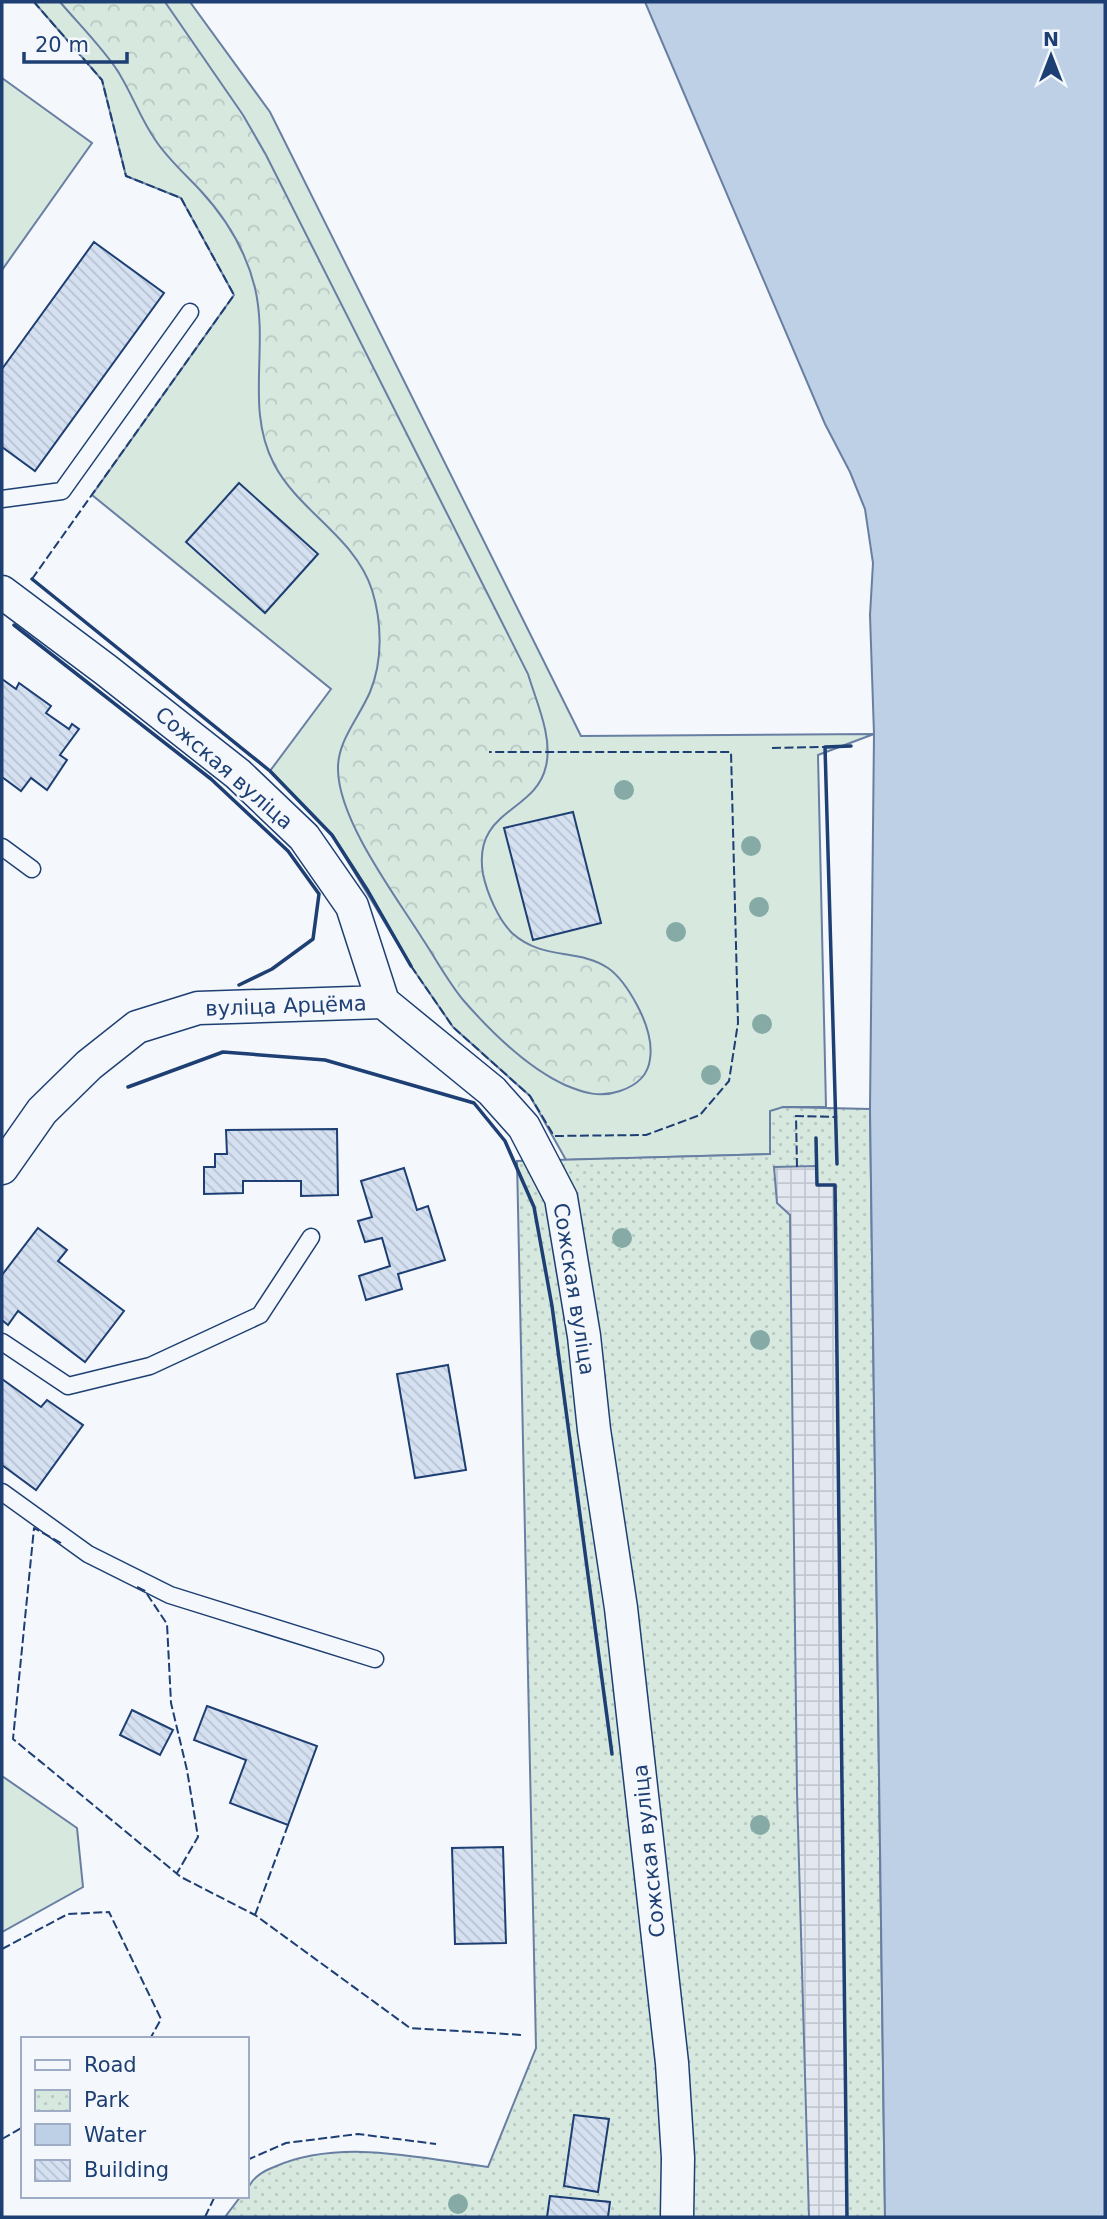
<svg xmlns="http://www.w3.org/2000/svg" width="1107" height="2219" viewBox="0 0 1107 2219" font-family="'DejaVu Sans',sans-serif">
<defs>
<pattern id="forest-crowns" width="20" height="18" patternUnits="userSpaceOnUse" patternTransform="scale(1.75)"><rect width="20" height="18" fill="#d7e8df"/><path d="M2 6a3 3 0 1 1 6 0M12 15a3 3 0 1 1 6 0" fill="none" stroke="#b8c8c3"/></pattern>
<pattern id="park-dots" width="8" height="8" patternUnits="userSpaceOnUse" patternTransform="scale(1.75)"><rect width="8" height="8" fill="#d7e8df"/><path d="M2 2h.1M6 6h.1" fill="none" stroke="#b8c8c3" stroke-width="1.8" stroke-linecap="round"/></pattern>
<pattern id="plaza-grid" width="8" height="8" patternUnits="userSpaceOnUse" patternTransform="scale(1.75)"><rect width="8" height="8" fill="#e3e8f0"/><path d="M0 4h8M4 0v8" fill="none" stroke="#c2c8d1"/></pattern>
<pattern id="building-back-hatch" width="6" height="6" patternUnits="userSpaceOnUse" patternTransform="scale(1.75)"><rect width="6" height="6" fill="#d5e0f0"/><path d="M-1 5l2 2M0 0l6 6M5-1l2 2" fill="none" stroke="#b6c1d1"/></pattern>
</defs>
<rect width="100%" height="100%" fill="#f4f7fb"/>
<path fill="#d7e8df" stroke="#687fa3" stroke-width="2" d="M34 2H190L270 112 581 736 874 734 818 755 826 1107H783L771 1154 566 1160 530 1096 453 1027 411 966 332 835 270 771 331 689 92 495 234 295 181 198 126 176 102 80Z
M2 78 92 143 2 270Z
M2 1776 77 1828 83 1887 2 1932Z"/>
<path fill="url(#forest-crowns)" stroke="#687fa3" stroke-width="2" d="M60 2H165L243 115 266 155 528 674C536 701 553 737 546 766 536 813 472 809 483 874 487 893 498 919 512 933 543 961 578 948 608 968 621 977 630 992 637 1005 646 1022 653 1040 650 1059 648 1076 635 1086 620 1091 600 1098 584 1093 565 1085 526 1067 492 1033 464 1001 448 982 436 959 422 938 395 895 339 821 338 770 337 741 359 718 370 692 383 661 382 622 372 590 355 537 299 512 274 464 245 409 269 348 255 288 246 251 226 218 200 190 185 174 168 159 156 141 139 117 131 90 115 67 99 44 78 23 60 2Z"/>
<path fill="url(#park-dots)" stroke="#687fa3" stroke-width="2" d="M783 1107 870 1109 885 2217H225L241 2196H247C247 2180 261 2172 274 2167 340 2138 419 2158 488 2167L536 2048 517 1161 770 1154V1111Z"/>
<path fill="url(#plaza-grid)" stroke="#687fa3" stroke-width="2" d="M817 1166V1185H835L847 2217H809L797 1792 790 1215 777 1203 774 1167Z"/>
<path fill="#bed0e5" stroke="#687fa3" stroke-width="2" d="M645 2H1105V2217H885L870 1109 874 734 870 615 873 563 865 509 850 472 825 424Z"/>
<path fill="url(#building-back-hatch)" stroke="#1d3f73" stroke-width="2" d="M94 242 164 293 35 471 2 447V369Z
M239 483 318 554 265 613 186 542Z
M2 679 16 689 19 683 51 706 46 713 69 729 72 724 79 729 60 755 67 760 47 790 31 778 21 791 2 777Z
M573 812 601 923 533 940 504 828Z
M337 1129 338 1195 301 1196V1181H243V1193L204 1194V1167H215V1154H227L226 1130Z
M404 1168 417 1210 428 1206 445 1260 398 1274 402 1289 366 1300 359 1276 390 1266 382 1238 365 1242 358 1221 372 1217 361 1181Z
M38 1228 67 1250 58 1261 124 1311 85 1362 18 1311 8 1325 2 1320V1275Z
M448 1365 466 1470 415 1478 397 1374Z
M2 1379 41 1407 47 1400 83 1425 36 1490 2 1465Z
M207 1706 317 1746 288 1825 230 1803 246 1760 194 1740Z
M132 1710 173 1730 160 1755 120 1735Z
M503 1847 506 1943 455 1944 452 1848Z
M574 2115 609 2119 598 2192 564 2186Z
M550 2196 610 2202 608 2217H547Z"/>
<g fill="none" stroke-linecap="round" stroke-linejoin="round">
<g stroke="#1d3f73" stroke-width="19">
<path id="service" d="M2 499 62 491 190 312
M2 847 32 869
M2 1342 68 1386 150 1366 260 1315 311 1237
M2 1492 88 1554 170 1595 375 1659"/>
</g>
<g stroke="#1d3f73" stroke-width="35">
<path id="minor" d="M2 592 106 670 238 774 304 837 352 906 383 1002 492 1091 524 1127 561 1198 584 1336 594 1430 621 1608 672 2063 678 2158 677 2217
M2 1168 42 1111 89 1065 137 1027 198 1008 383 1002"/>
</g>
<use href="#service" stroke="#f4f7fb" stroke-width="16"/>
<use href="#minor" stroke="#f4f7fb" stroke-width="32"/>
<path stroke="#1d3f73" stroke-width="2" stroke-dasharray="9 3.5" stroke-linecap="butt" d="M32 579 234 295 181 198 126 176 102 80 34 2
M772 748 825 747
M411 966 453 1027 530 1096 554 1136 646 1135 700 1115 729 1081 738 1023 731 752H489
M797 1167 796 1116 836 1117
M61 1543 34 1528 13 1739 181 1877 255 1915 410 2028 522 2035
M137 1587 145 1591 167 1624 171 1703 187 1770 198 1837 177 1873
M255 1915 288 1825
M2 1949 68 1914 109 1912 161 2019 150 2039
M2 2139 23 2127
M247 2160 286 2143 358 2134 436 2144
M205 2217 215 2196"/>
<path stroke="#1d3f73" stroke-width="3.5" d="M32 579 270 771 332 835 368 891 411 966
M14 625 211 779 288 851 319 894 313 939 272 969 239 985
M128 1087 223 1052 325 1060 474 1103 505 1141 534 1207 552 1306 612 1754
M816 1138 817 1185H835L847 2217
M837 1164 825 747 851 746"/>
</g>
<g fill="#86aba6">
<circle cx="624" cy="790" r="10"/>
<circle cx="751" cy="846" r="10"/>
<circle cx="759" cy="907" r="10"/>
<circle cx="676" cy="932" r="10"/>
<circle cx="762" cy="1024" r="10"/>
<circle cx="711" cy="1075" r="10"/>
<circle cx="622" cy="1238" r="10"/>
<circle cx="760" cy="1340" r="10"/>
<circle cx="760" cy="1825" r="10"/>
<circle cx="458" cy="2204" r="10"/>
</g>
<g text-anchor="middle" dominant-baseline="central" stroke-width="5" stroke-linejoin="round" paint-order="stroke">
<g font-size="21" fill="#1d3f73" stroke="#f4f7fb">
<text transform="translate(224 768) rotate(41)">Сожская вуліца</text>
<text transform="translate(286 1006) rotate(-2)">вуліца Арцёма</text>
<text transform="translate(574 1289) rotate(81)">Сожская вуліца</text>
<text transform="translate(649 1851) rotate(-96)">Сожская вуліца</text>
</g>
</g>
<rect width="1107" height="2219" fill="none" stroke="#1d3f73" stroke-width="7"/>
<rect x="21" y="2037" width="228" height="161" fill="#f4f7fb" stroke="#9eadc5" stroke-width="2"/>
<rect x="35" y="2060" width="35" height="10" fill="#f4f7fb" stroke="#9eadc5" stroke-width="2"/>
<text x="84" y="2072" font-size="21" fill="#1d3f73">Road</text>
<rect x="35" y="2090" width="35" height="21" fill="url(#park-dots)" stroke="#9eadc5" stroke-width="2"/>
<text x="84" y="2107" font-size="21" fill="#1d3f73">Park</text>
<rect x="35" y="2124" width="35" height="21" fill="#bed0e5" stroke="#9eadc5" stroke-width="2"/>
<text x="84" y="2142" font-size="21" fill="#1d3f73">Water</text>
<rect x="35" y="2160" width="35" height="21" fill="url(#building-back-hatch)" stroke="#9eadc5" stroke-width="2"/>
<text x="84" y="2177" font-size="21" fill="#1d3f73">Building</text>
<g transform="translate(1051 56)" stroke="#f4f7fb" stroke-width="5" paint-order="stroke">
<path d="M0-5L12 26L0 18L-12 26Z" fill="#1d3f73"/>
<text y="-10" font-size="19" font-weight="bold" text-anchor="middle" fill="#1d3f73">N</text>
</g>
<path d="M24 52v10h103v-10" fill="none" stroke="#1d3f73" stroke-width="3.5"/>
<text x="35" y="52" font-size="21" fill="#1d3f73" stroke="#f4f7fb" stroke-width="5" paint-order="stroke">20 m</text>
</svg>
